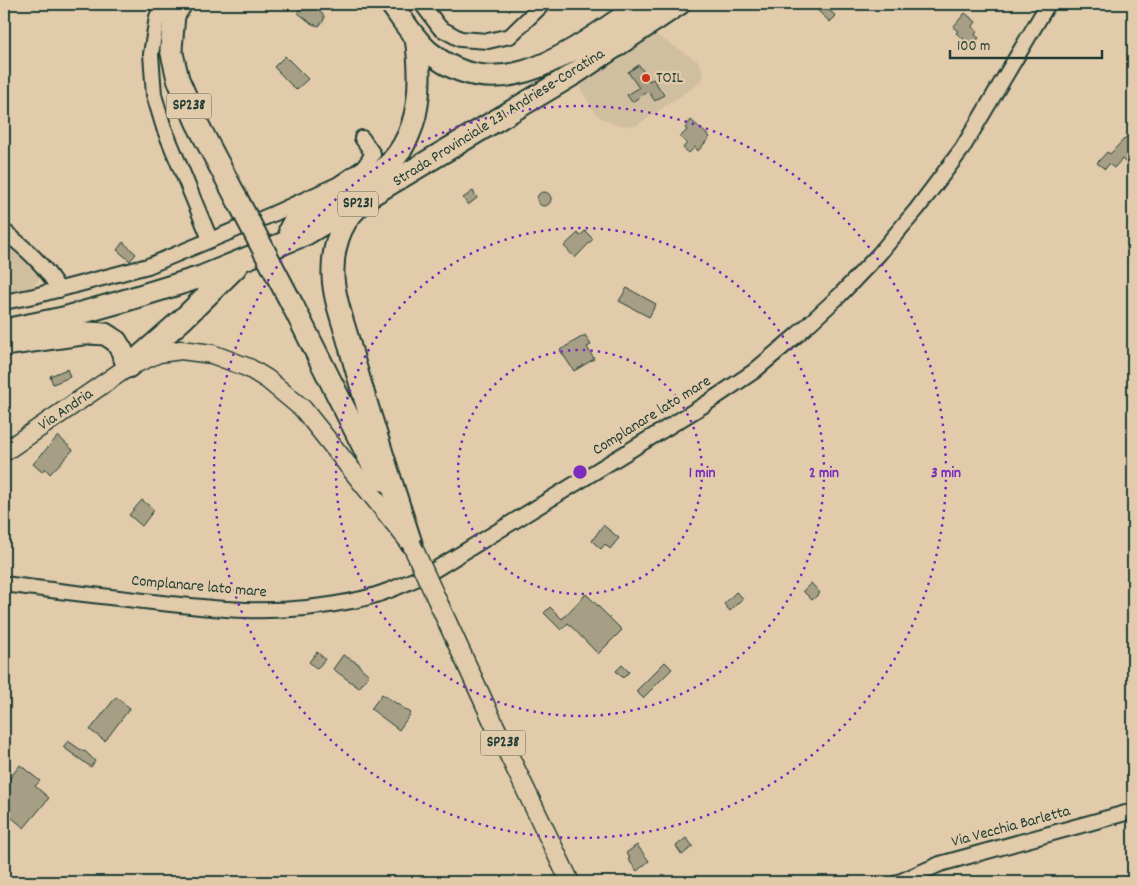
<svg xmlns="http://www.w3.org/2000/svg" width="1137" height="886" viewBox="0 0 1137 886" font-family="Dekko,sans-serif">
<rect width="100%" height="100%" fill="#e2cbab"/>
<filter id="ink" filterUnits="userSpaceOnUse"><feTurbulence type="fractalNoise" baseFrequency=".02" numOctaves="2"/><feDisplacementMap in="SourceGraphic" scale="10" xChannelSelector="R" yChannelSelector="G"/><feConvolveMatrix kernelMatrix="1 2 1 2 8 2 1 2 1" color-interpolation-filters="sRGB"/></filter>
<g filter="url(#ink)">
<path fill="#d0bea0" d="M654 34 698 61 703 71 701 81 697 85 636 126 616 125 601 118 595 113 579 86Z
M4 240 36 265 41 277 28 291 4 296Z"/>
<path fill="#a69f86" stroke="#1f3d34" d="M306 4H314L324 16V20L319 26 312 24 297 12Z
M821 4H837L830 11 836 16 830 22 816 9Z
M965 13 976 22 972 27 977 31 975 35 979 38 972 46 956 33 958 31 953 27Z
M285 56 308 79 296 90 274 67Z
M639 65 649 81 653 79 664 95 655 101 648 91 632 102 627 95 639 88 628 72Z
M691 120 710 137 698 151 695 147 689 153 683 148 687 143 680 137 687 130 685 128Z
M1127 136 1133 141V154L1126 163 1122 159 1114 168 1109 164 1105 169 1097 163 1107 152 1110 154Z
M473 191 477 198 468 205 463 198Z
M537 199a7 7 0 1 1 14 0a7 7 0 1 1-14 0Z
M585 231 593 239 575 258 564 246 578 233 580 236Z
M123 242 136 254 130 261 117 250Z
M627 288 656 304 649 317 619 301Z
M585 335 591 345 587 347 594 359 574 371 560 350Z
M67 369 70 377 53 384 50 376Z
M58 436 73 450 50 474 45 468 42 472 33 464Z
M142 500 154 510 142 526 129 515Z
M603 525 619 538 610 549 605 544 601 549 592 541Z
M811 583 820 593 812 600 803 591Z
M736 592 743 598 730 611 724 604Z
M586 594 622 630 598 654 568 623 561 630 544 613 550 607 562 619Z
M317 652 325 659 317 669 309 662Z
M343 655 359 664V666L369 675 359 688 333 669Z
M665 662 672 669 643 698 636 691Z
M622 665 629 672 623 678 616 671Z
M382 694 411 713 399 730 371 709Z
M116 697 130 708 105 741 90 730Z
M68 741 84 752 85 751 95 761 91 767 63 747Z
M20 765 40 781 35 786 49 798 24 828 4 811V773L10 778Z
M686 838 693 846 682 855 676 846Z
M637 845 649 861 637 871 628 859 630 858 626 853Z"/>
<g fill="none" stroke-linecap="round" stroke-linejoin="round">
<g stroke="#1f3d34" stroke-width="18">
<path id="minor" d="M163 4 157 17 151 54 154 95 164 128 210 239
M422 4 440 28 460 39 488 41 510 36 543 4
M4 231C26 249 45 265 59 290
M4 302 34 296 148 266 273 214 337 185 364 167 373 154 362 138
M4 584C48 590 92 595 136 600 212 609 276 617 352 601 380 596 405 584 431 572L704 405 753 372 797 335 839 296 879 254 917 209 962 149 1048 4
M899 882 940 864 1133 811"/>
</g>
<g stroke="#1f3d34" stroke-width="21">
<path id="major" d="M4 452 128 367 159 353 181 350 212 354 249 368 267 379 303 409 407 539
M438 602 494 724 570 882"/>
</g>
<g stroke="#1f3d34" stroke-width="25">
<path id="highway" d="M181 4 174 15 171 49 178 79 197 123 238 201
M391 4C403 20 414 39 429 52 503 113 579 45 642 4
M358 207C339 224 332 251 333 276 334 300 344 324 350 347 368 413 390 478 411 543
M290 229C292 225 295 219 298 216 306 209 336 198 347 192 362 184 379 175 391 162 422 129 422 79 416 38
M293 306 380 480
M4 330 63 318 120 302 201 277 306 234 574 74 679 4
M4 345 89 333 105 334 116 341 122 351 128 367 183 319 236 267"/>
</g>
<use href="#minor" stroke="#e2cbab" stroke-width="14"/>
<use href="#major" stroke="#e2cbab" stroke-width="18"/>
<use href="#highway" stroke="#e2cbab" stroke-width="21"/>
<g stroke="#1f3d34" stroke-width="21" stroke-linecap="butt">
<path id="major-bridge" d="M411 543 438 602"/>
</g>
<g stroke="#1f3d34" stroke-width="25" stroke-linecap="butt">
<path id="highway-bridge" d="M238 201 293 306"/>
</g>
<use href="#major-bridge" stroke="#e2cbab" stroke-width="18"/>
<use href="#highway-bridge" stroke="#e2cbab" stroke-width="21"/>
</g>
</g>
<g fill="none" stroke="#7b2cbf" stroke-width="2.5" stroke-dasharray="2.5 5">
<circle cx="580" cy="472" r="122"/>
<circle cx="580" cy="472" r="244"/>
<circle cx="580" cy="472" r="366"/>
</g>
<circle fill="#c8321e" stroke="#e2cbab" stroke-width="2" cx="646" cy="78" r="5"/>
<g text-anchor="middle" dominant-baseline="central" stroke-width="5" stroke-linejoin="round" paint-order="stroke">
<g fill="#e2cbab" stroke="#5a6858" stroke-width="1">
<rect x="166.5" y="93.5" width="45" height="25" rx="4"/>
<rect x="338" y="191.5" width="40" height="25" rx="4"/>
<rect x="480.5" y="730.5" width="45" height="25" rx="4"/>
</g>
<g font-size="15" font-weight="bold" fill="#1f3d34">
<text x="189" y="106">SP238</text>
<text x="358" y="204">SP231</text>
<text x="503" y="743">SP238</text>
</g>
<g font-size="16" fill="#1f3d34" stroke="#e2cbab" text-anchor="start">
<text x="656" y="78">TOIL</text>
</g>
<g font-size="16" fill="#1f3d34" stroke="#e2cbab">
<text transform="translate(499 118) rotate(-32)">Strada Provinciale 231 Andriese-Coratina</text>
<text transform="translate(66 410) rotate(-34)">Via Andria</text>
<text transform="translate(652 416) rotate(-32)">Complanare lato mare</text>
<text transform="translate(199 587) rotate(5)">Complanare lato mare</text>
<text transform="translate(1011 827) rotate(-15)">Via Vecchia Barletta</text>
</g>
</g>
<circle cx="580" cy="472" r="8" fill="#7b2cbf" stroke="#e2cbab" stroke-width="2.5"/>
<g font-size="15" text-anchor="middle" font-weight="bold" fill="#7b2cbf" stroke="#e2cbab" stroke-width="5" stroke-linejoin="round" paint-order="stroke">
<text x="702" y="477">1 min</text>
<text x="824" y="477">2 min</text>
<text x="946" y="477">3 min</text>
</g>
<rect width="1137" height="886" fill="none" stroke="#e2cbab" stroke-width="20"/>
<rect x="10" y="10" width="1117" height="866" fill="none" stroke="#1f3d34" stroke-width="2" filter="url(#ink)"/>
<path d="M950 50v8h152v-8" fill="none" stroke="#1f3d34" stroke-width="2.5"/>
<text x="957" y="50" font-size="15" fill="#1f3d34" stroke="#e2cbab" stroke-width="4" paint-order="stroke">100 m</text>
</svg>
